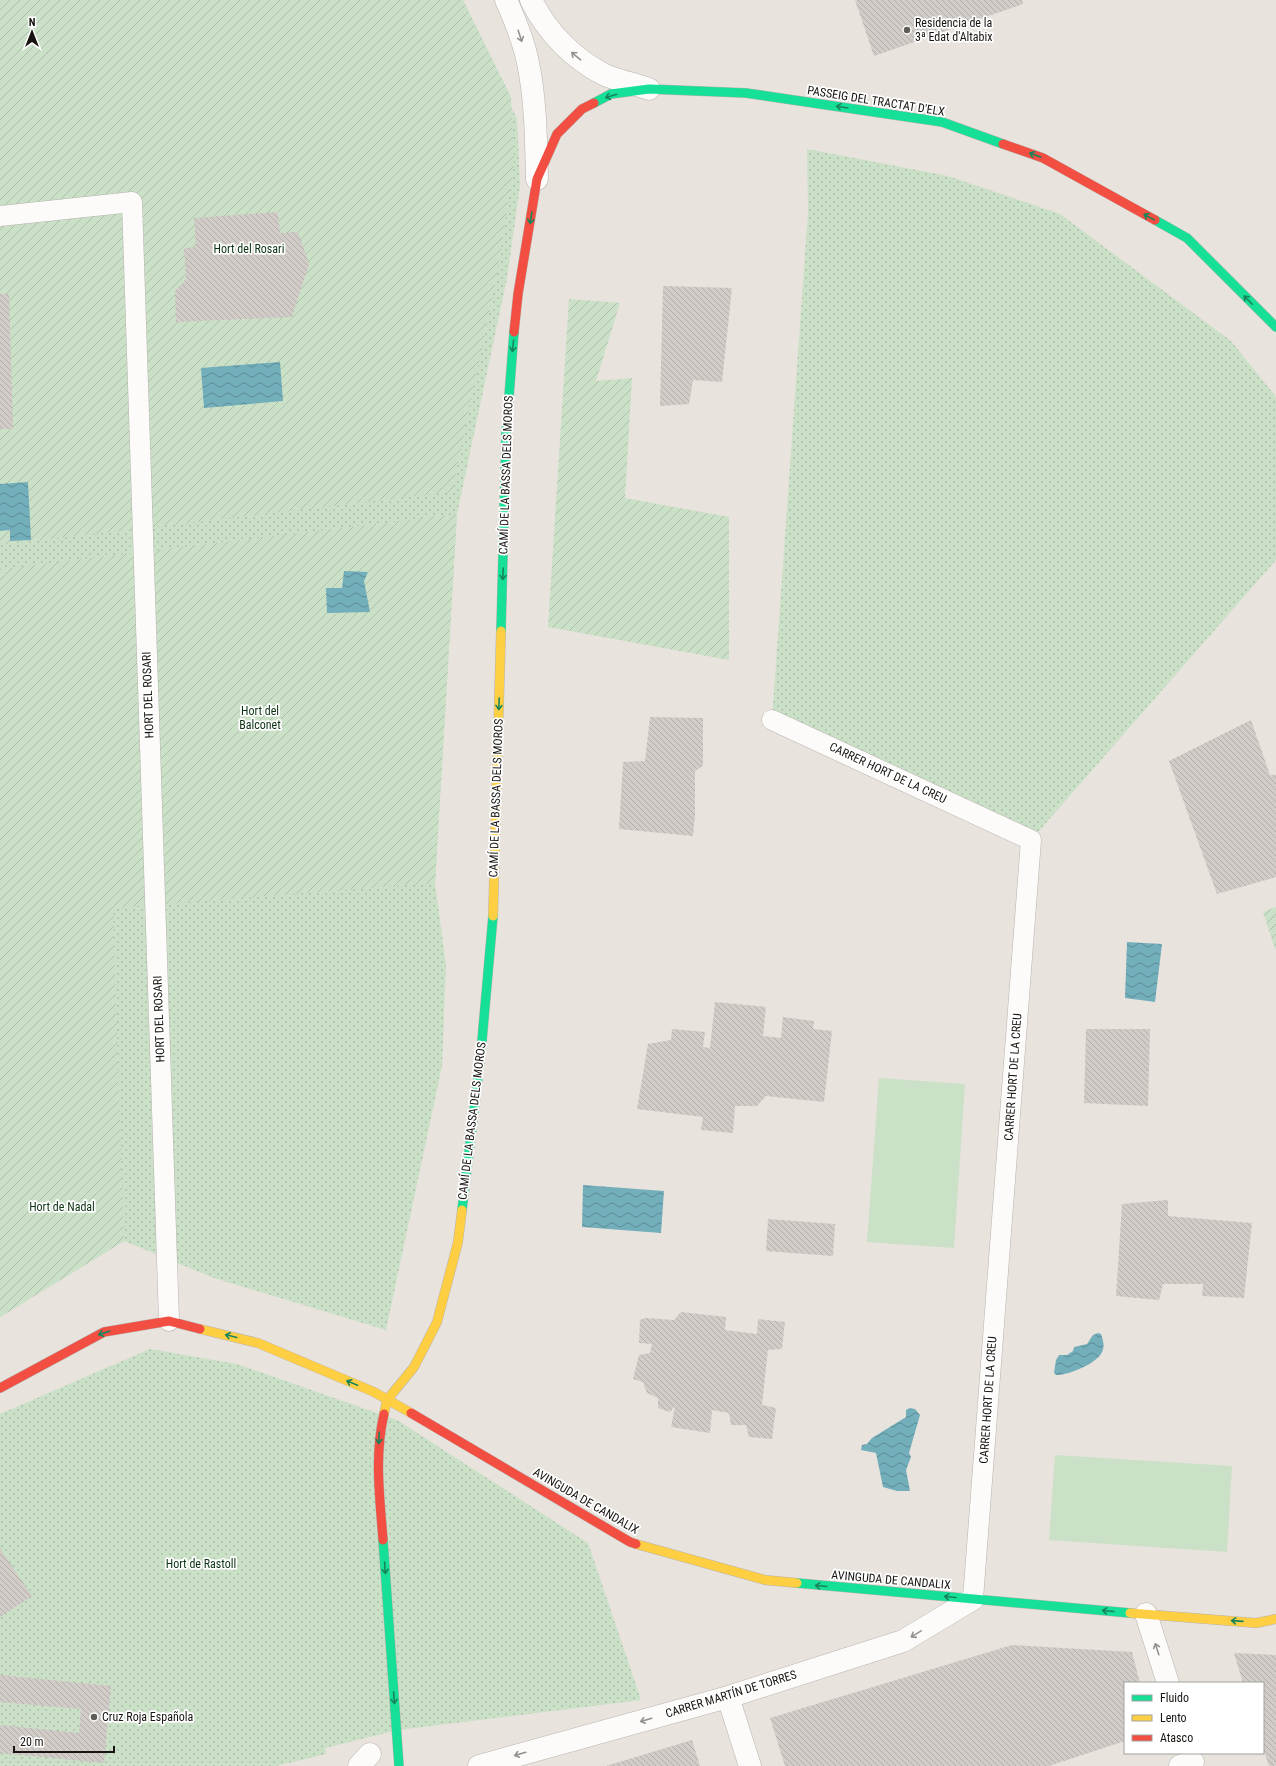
<svg xmlns="http://www.w3.org/2000/svg" width="1276" height="1766" viewBox="0 0 1276 1766" font-family="'Roboto Condensed',sans-serif">
<defs>
<pattern id="grass-dots" width="8" height="8" patternUnits="userSpaceOnUse"><rect width="8" height="8" fill="#cae0c7"/><path d="M2 2h.1M6 6h.1" fill="none" stroke="#adbfaa" stroke-width="1.8" stroke-linecap="round"/></pattern>
<pattern id="garden-furrows" width="10" height="10" patternUnits="userSpaceOnUse"><rect width="10" height="10" fill="#cae0c7"/><path d="M-1 1l2-2M0 10L10 0M9 11l2-2" fill="none" stroke="#adbfaa"/></pattern>
<pattern id="water-waves" width="16" height="10" patternUnits="userSpaceOnUse"><rect width="16" height="10" fill="#73aebb"/><path d="M0 5q4-4 8 0t8 0" fill="none" stroke="#5d8c97"/></pattern>
<pattern id="building-back-hatch" width="6" height="6" patternUnits="userSpaceOnUse"><rect width="6" height="6" fill="#d1ccc7"/><path d="M-1 5l2 2M0 0l6 6M5-1l2 2" fill="none" stroke="#b3aeaa"/></pattern>
</defs>
<rect width="100%" height="100%" fill="#e9e3dd"/>
<path fill="url(#grass-dots)" d="M0 0H458L517 119 520 186 507 278 457 514 435 883 446 965 442 1066 386 1330 214 1278 124 1241 0 1317Z
M807 149 948 176 1060 214 1231 341 1276 397V560L1031 840 772 720 808 213Z
M150 1349 237 1364 397 1420 588 1543 641 1700 398 1730 325 1748 326 1754 276 1766H0V1414Z"/>
<path fill="url(#garden-furrows)" d="M0 0H463L511 97 514 164 497 275 452 492 0 545Z
M569 299 620 303 596 381 632 378 625 498 729 517V660L548 627Z
M457 514 435 883 113 908 124 1241 0 1317V569Z
M1276 907V949H1275L1263 912Z"/>
<path fill="#cae0c7" d="M879 1078 965 1084 954 1248 867 1242Z
M1055 1455 1232 1466 1227 1552 1049 1540Z"/>
<path fill="url(#water-waves)" d="M280 362 283 401 204 408 201 368Z
M28 482 31 540 10 541V530L0 531V484Z
M344 571 368 572 364 581 370 612 327 613 326 588H342Z
M1127 942 1162 944 1155 1002 1125 998Z
M583 1185 664 1191 661 1233 582 1227Z
M1098 1333 1101 1334C1103 1340 1105 1346 1102 1352 1098 1363 1067 1376 1056 1375L1054 1373 1056 1360 1059 1355H1067L1073 1351 1074 1347 1087 1344 1093 1335Z
M910 1408 915 1409 920 1415 909 1453 911 1457 906 1470 910 1491H897L883 1487 876 1453 861 1450 862 1445 867 1444 872 1438 906 1417V1410Z"/>
<path fill="url(#building-back-hatch)" d="M855 0H1022L1023 4 874 56Z
M278 212 280 233 298 232 309 264 292 317 176 322 175 291 186 279 184 248 196 247 194 218Z
M663 286 732 288 722 382 693 380 689 404 660 406Z
M0 294H9L13 429H0Z
M650 717 703 718V766L695 771V815L693 836 619 829 623 762 645 761Z
M1251 720 1270 775H1276V877L1217 894 1169 761Z
M715 1002 766 1007 763 1036 781 1038 783 1017 814 1021 813 1029 832 1031 824 1102 766 1096 757 1106H735L733 1133 701 1130 703 1117 637 1109 648 1044 671 1040 672 1029 705 1032 703 1047 710 1048Z
M1086 1029H1150L1148 1106 1084 1103Z
M1168 1200V1216L1252 1223 1244 1298 1202 1296 1203 1284H1163L1159 1300 1116 1296 1122 1204Z
M768 1219 835 1224 833 1256 766 1251Z
M681 1312 726 1317 725 1330 757 1334 758 1319 785 1322 782 1349 768 1350 762 1405 776 1408 772 1439 749 1437 746 1425H731L729 1413 712 1410 710 1433 671 1427 675 1406 670 1412 658 1408V1398L647 1393 643 1382 633 1379 639 1355 650 1353 652 1344 639 1343 640 1320 645 1318 674 1320Z
M0 1548 32 1596 0 1617Z
M1012 1645 1132 1652 1140 1683H1125V1741L1049 1766H785L770 1718Z
M1234 1653 1276 1655V1766H1269L1263 1748V1683H1243Z
M0 1675 111 1686 104 1763 0 1753V1725L79 1733 81 1709 0 1702Z
M692 1740 700 1766H606Z"/>
<g fill="none" stroke-linecap="round" stroke-linejoin="round">
<g stroke="#b8b3ae" stroke-width="21">
<path id="lane" d="M0 216 132 202 169 1321
M772 720 1031 840 973 1599"/>
</g>
<g stroke="#b8b3ae" stroke-width="23">
<path id="street" d="M506 0C515 20 524 42 528 63 536 101 536 141 537 179
M531 0C547 32 573 59 605 75 619 81 635 84 649 89
M1146 1614 1168 1683
M728 1697 750 1766
M359 1766 370 1754
M479 1766 728 1697 903 1641 973 1599
M1180 1766 1193 1762"/>
</g>
<g stroke="#b8b3ae" stroke-width="10">
<path id="fast" d="M594 103 611 94 649 89 746 93 942 122 1003 144
M1155 220 1187 238 1276 327
M501 631 506 435 514 332
M462 1210 481 1052 493 916
M383 1540 399 1766
M797 1583 1130 1613"/>
</g>
<g stroke="#b8b3ae" stroke-width="10">
<path id="slow" d="M493 916 501 631
M200 1329 258 1343 374 1392 411 1413
M384 1414 387 1400 414 1367 437 1322 458 1242 462 1210
M636 1544 765 1580 797 1583
M1130 1613 1256 1623 1276 1619"/>
</g>
<g stroke="#b8b3ae" stroke-width="10">
<path id="jam" d="M1003 144 1043 158 1155 220
M514 332 518 294 537 179 557 134 582 109 594 103
M0 1388 104 1332 169 1321 200 1329
M411 1413 630 1542 636 1544
M383 1540C380 1499 374 1456 384 1414"/>
</g>
<use href="#lane" stroke="#fcfbfa" stroke-width="20"/>
<use href="#street" stroke="#fcfbfa" stroke-width="22"/>
<use href="#fast" stroke="#16e098" stroke-width="9"/>
<use href="#slow" stroke="#ffcf43" stroke-width="9"/>
<use href="#jam" stroke="#f24e42" stroke-width="9"/>
</g>
<defs><path id="oneway-shaft" d="M-6 0H5M1.5-3L5.5 0L1.5 3" fill="none" stroke-width="1.6" stroke-linecap="round" stroke-linejoin="round"/></defs>
<g stroke="#959391">
<use href="#oneway-shaft" transform="translate(520 36) rotate(72)"/>
<use href="#oneway-shaft" transform="translate(576 56) rotate(-140)"/>
<use href="#oneway-shaft" transform="translate(916 1634) rotate(149)"/>
<use href="#oneway-shaft" transform="translate(1157 1649) rotate(-108)"/>
<use href="#oneway-shaft" transform="translate(646 1720) rotate(164)"/>
<use href="#oneway-shaft" transform="translate(520 1754) rotate(164)"/>
</g>
<g stroke="#16845b">
<use href="#oneway-shaft" transform="translate(611 96) rotate(163)"/>
<use href="#oneway-shaft" transform="translate(842 107) rotate(-171)"/>
<use href="#oneway-shaft" transform="translate(1035 155) rotate(-160)"/>
<use href="#oneway-shaft" transform="translate(1149 217) rotate(-151)"/>
<use href="#oneway-shaft" transform="translate(531 218) rotate(99)"/>
<use href="#oneway-shaft" transform="translate(1248 300) rotate(-135)"/>
<use href="#oneway-shaft" transform="translate(513 346) rotate(96)"/>
<use href="#oneway-shaft" transform="translate(503 574) rotate(92)"/>
<use href="#oneway-shaft" transform="translate(499 704) rotate(92)"/>
<use href="#oneway-shaft" transform="translate(104 1333) rotate(161)"/>
<use href="#oneway-shaft" transform="translate(231 1336) rotate(-166)"/>
<use href="#oneway-shaft" transform="translate(352 1383) rotate(-157)"/>
<use href="#oneway-shaft" transform="translate(379 1438) rotate(92)"/>
<use href="#oneway-shaft" transform="translate(385 1568) rotate(86)"/>
<use href="#oneway-shaft" transform="translate(821 1586) rotate(-175)"/>
<use href="#oneway-shaft" transform="translate(950 1597) rotate(-175)"/>
<use href="#oneway-shaft" transform="translate(1108 1611) rotate(-175)"/>
<use href="#oneway-shaft" transform="translate(1237 1621) rotate(-176)"/>
<use href="#oneway-shaft" transform="translate(394 1698) rotate(86)"/>
</g>
<g fill="#605c58" stroke="#fff" stroke-width="1.5">
<circle cx="907" cy="30" r="4"/>
<circle cx="94" cy="1717" r="4"/>
</g>
<g text-anchor="middle" dominant-baseline="central" stroke-width="3.5" stroke-linejoin="round" paint-order="stroke">
<g font-size="12" fill="#171310" stroke="#fff" text-anchor="start">
<text x="915" y="23">Residencia de la<tspan x="915" dy="14">3ª Edat d'Altabix</tspan></text>
<text x="102" y="1717">Cruz Roja Española</text>
</g>
<g font-size="12" fill="#171310" stroke="#fff">
<text transform="translate(876 101) rotate(9)">PASSEIG DEL TRACTAT D'ELX</text>
<text transform="translate(506 475) rotate(-88)">CAMÍ DE LA BASSA DELS MOROS</text>
<text transform="translate(148 695) rotate(-92)">HORT DEL ROSARI</text>
<text transform="translate(888 773) rotate(25)">CARRER HORT DE LA CREU</text>
<text transform="translate(496 798) rotate(-88)">CAMÍ DE LA BASSA DELS MOROS</text>
<text transform="translate(159 1019) rotate(-92)">HORT DEL ROSARI</text>
<text transform="translate(1013 1077) rotate(-86)">CARRER HORT DE LA CREU</text>
<text transform="translate(472 1121) rotate(-83)">CAMÍ DE LA BASSA DELS MOROS</text>
<text transform="translate(988 1400) rotate(-86)">CARRER HORT DE LA CREU</text>
<text transform="translate(586 1501) rotate(30)">AVINGUDA DE CANDALIX</text>
<text transform="translate(891 1580) rotate(5)">AVINGUDA DE CANDALIX</text>
<text transform="translate(731 1694) rotate(-17)">CARRER MARTÍN DE TORRES</text>
</g>
<g font-size="12" fill="#0a3213" stroke="#fff">
<text x="249" y="249">Hort del Rosari</text>
<text x="260" y="711">Hort del<tspan x="260" dy="14">Balconet</tspan></text>
<text x="62" y="1207">Hort de Nadal</text>
<text x="201" y="1564">Hort de Rastoll</text>
</g>
</g>
<rect x="1124" y="1682" width="140" height="72" fill="#ffffff" stroke="#a2a19f"/>
<rect x="1132" y="1695" width="20" height="6" fill="#16e098" stroke="#a2a19f"/>
<text x="1160" y="1702" font-size="12" fill="#171310">Fluido</text>
<rect x="1132" y="1715" width="20" height="6" fill="#ffcf43" stroke="#a2a19f"/>
<text x="1160" y="1722" font-size="12" fill="#171310">Lento</text>
<rect x="1132" y="1735" width="20" height="6" fill="#f24e42" stroke="#a2a19f"/>
<text x="1160" y="1742" font-size="12" fill="#171310">Atasco</text>
<g transform="translate(32 32)" stroke="#ffffff" stroke-width="3" paint-order="stroke">
<path d="M0-3L7 15L0 10L-7 15Z" fill="#171310"/>
<text y="-6" font-size="11" font-weight="bold" text-anchor="middle" fill="#171310">N</text>
</g>
<path d="M14 1746v6h100v-6" fill="none" stroke="#171310" stroke-width="2"/>
<text x="20" y="1746" font-size="12" fill="#171310" stroke="#ffffff" stroke-width="3" paint-order="stroke">20 m</text>
</svg>
